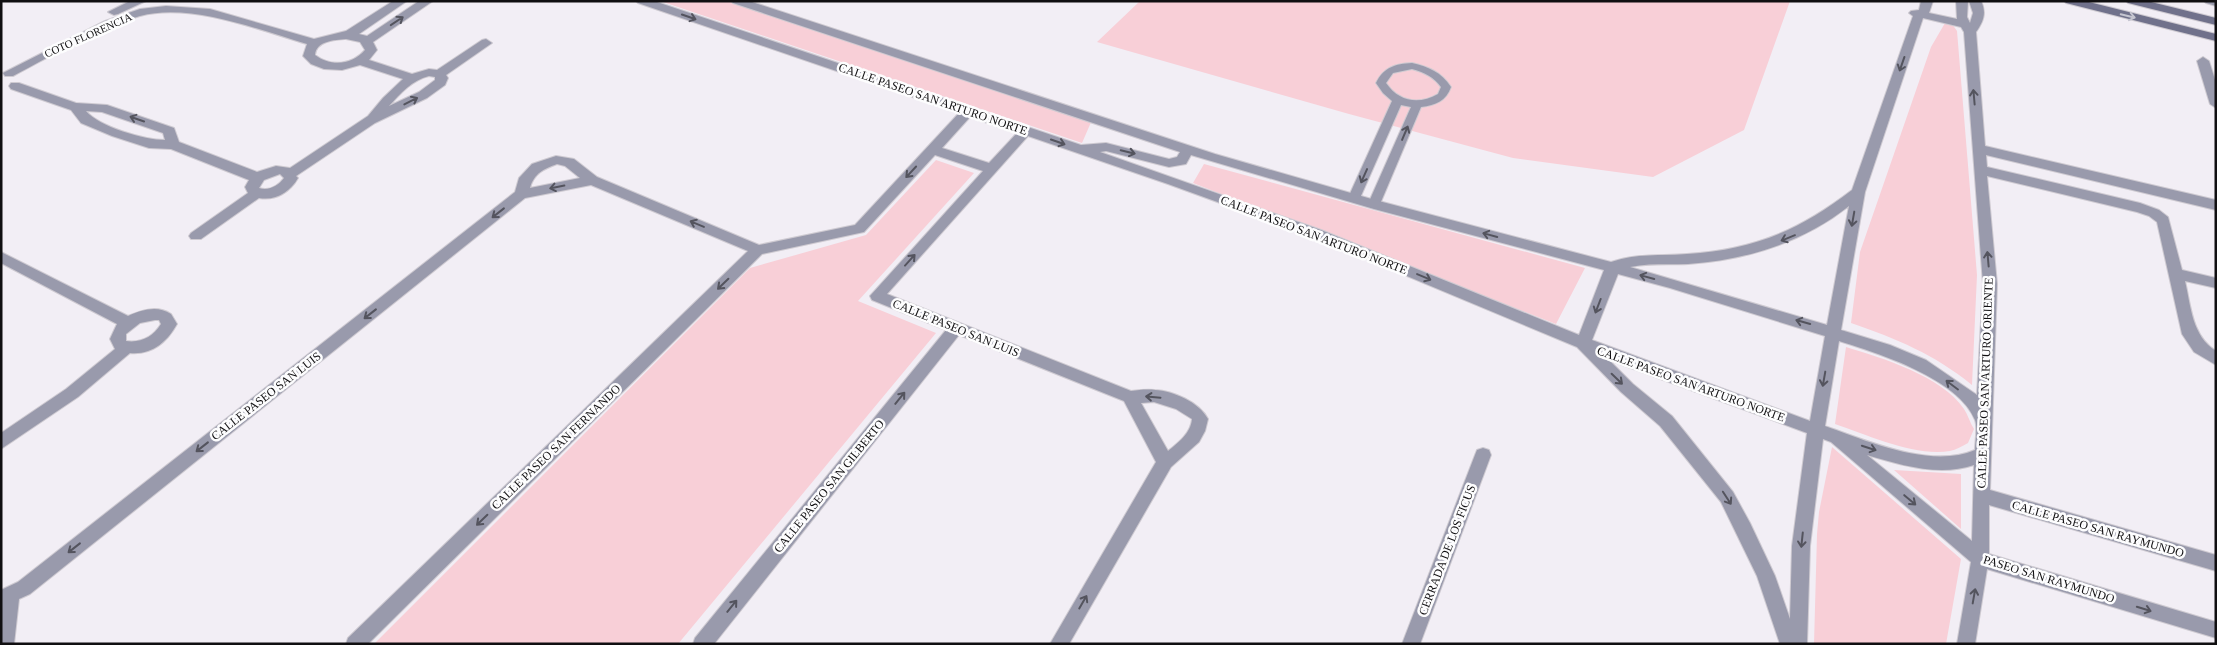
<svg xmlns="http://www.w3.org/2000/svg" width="2217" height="645" viewBox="0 0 2217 645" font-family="'Times New Roman',serif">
<rect width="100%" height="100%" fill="#f2eef5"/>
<path fill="#f8cfd7" d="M660 1H729L1092 120 1082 143Z
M1140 1H1790L1744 130 1653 177 1513 158 1349 114 1097 42Z
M1945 23 1952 24 1957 31 1977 275 1972 385C1934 354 1897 339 1851 323L1860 252 1931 47Z
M936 160 974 173 858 301 936 333 678 644H374L750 268 866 235Z
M1204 164 1585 268 1556 324 1193 183Z
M1846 347C1882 358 1942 376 1964 409 1968 415 1970 423 1974 429L1968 443C1962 446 1956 450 1950 451 1915 457 1868 435 1835 424Z
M1832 447 1961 559 1946 644H1814L1817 534 1819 512Z
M1894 470 1961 474V529Z"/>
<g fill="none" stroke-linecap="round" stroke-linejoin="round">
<g stroke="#cecad1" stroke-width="2">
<path id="lane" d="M2204 1H2216V6L2206 3Z
M1412 63C1429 67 1441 72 1451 87 1446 101 1436 105 1421 107L1380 204 1374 208 1370 207 1368 204 1411 107 1401 105 1360 198 1354 202 1350 201 1348 198 1392 101 1383 93 1376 83C1384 67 1395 64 1412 63ZM1412 69C1424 72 1434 77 1441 87L1438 94C1419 105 1399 102 1386 83L1393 73Z"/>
</g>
<g stroke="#cecad1" stroke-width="2">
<path id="street" d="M130 1H146L118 14 114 15 108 12Z
M393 1H407L359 34 367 36 419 1H433L373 42 377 50 369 60 412 74 429 69 437 70 482 40 486 39 492 43 446 75 448 78 445 85 427 98 375 123 296 176 298 178C290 192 276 201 259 198L201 239H191L189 236 191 233 248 193 245 187 249 180 171 149 149 148 112 136 81 123 71 110 11 89 9 86 11 83H19L76 103 107 105 174 128 179 142 257 172 276 166 290 168 368 116 383 98 403 79 360 65 342 70 324 69 311 64 303 56 307 44C259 30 190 2 140 16 97 28 53 55 13 76H5L3 73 105 21 140 9 166 6 210 9 314 39 346 31ZM346 39 360 42 365 50C352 65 331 67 315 55 316 41 334 40 346 39ZM429 76 435 77V80L419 92 389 106C400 94 412 80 429 76ZM86 111 102 112 163 133 165 140C145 140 99 127 86 111ZM280 174 284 178C278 186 269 191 259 188L264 180Z
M636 1H654L1081 145 1106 143 1169 159 1177 157 1180 152 733 3 731 1H749L1215 154 1375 200 1611 262C1636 253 1661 256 1687 254 1754 250 1800 230 1852 190L1913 16 1909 13 1911 11 1919 10 1921 1H1933L1929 13 1957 19 1956 1H1968L1967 17 1970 23 1973 13 1969 1H1981C1987 13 1983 22 1976 32L1985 146 2216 200V210L1986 155 1987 167 2140 203 2159 210 2168 217 2182 270 2216 278V288L2185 281C2191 307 2192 336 2216 351V365L2194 352 2182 334 2157 222 2149 216 2137 212 1987 176 1997 284 1990 490 2216 555V571L1989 505V554L2216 622V638L1987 569 1975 644H1957L1971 562 1831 442 1823 439 1810 546 1807 644H1780L1757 576 1721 502 1660 426 1621 392 1577 347 1311 236 1168 184 1028 136 887 294 1131 391C1139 390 1147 389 1155 390 1173 391 1199 402 1208 419L1205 431 1199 442 1171 467 1069 644H1050L1156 462 1124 401 959 335 714 644H693L695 638 946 330 872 300 870 296 983 171 935 155 864 232 762 254 368 644H346L348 638 748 251 591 185 525 198 30 594 19 599 14 644H1V590L18 582 515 192 519 178 532 164 556 156 574 159 597 177 759 245 855 225 959 113 638 3ZM1923 18 1961 27 1964 32 1983 284 1977 395 1926 360 1890 345 1841 330 1865 192ZM970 117 1017 133 989 163 942 148ZM1106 151 1169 167 1186 164 1191 155 1374 209 1604 270 1579 335 1321 230 1100 152ZM557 164 565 166 580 178 530 188C534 173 544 169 557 164ZM1849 206 1827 325 1630 267C1649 263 1668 265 1688 264 1746 260 1802 243 1849 206ZM1618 274 1670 288 1825 336 1810 421 1592 340ZM1839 341C1878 353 1959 379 1975 420 1978 428 1975 442 1975 450 1931 469 1867 441 1825 426ZM1609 360 1807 433 1792 546 1790 619 1775 576 1750 523 1733 492 1672 416 1633 384ZM1154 402 1176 409 1192 419C1191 433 1178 443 1168 451L1141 403ZM1867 455C1901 465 1939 477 1974 465L1972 541Z
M2203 57 2209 61 2216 83V108L2210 104 2197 61Z
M1 252 128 316C142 310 157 305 171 314L177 324C167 342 152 355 130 353L78 397 1 449V433L66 389 115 349 110 339 117 324 1 263ZM155 320H159L161 324C153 337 141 343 126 341V334L140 323Z
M1483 448 1489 450 1491 455 1420 644H1402L1475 455 1477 450Z"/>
</g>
<g stroke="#cecad1" stroke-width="2">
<path id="secondary" d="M2064 1H2085L2216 34V41L2066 3Z
M2126 1H2147L2216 18V25L2128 3Z"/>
</g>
<use href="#lane" fill="#999aac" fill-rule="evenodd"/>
<use href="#street" fill="#999aac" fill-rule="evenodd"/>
<use href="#secondary" fill="#70718b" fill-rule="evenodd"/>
</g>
<defs><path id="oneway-shaft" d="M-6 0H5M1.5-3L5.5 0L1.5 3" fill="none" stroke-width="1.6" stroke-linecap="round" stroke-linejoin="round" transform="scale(1.25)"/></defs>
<use stroke="#c5c5d0" href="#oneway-shaft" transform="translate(2128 16) rotate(14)"/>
<g stroke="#54545e">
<use href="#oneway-shaft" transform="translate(689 17) rotate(19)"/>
<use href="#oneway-shaft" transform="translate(397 21) rotate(-34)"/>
<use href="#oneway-shaft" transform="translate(1902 64) rotate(109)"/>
<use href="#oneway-shaft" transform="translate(1974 97) rotate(-95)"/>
<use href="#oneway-shaft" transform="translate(411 101) rotate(-27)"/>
<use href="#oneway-shaft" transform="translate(137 119) rotate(-161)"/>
<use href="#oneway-shaft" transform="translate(1405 133) rotate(-67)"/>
<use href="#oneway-shaft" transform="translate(1058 142) rotate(19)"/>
<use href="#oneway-shaft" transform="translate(1128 152) rotate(13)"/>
<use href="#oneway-shaft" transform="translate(911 172) rotate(133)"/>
<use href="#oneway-shaft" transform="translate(1364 176) rotate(114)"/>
<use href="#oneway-shaft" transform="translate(557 187) rotate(169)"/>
<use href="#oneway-shaft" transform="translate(498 213) rotate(142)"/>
<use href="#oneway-shaft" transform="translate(1853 219) rotate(100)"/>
<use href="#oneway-shaft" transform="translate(697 224) rotate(-157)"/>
<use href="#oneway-shaft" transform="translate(1490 235) rotate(-165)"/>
<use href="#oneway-shaft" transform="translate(1788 238) rotate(158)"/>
<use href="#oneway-shaft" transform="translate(1988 259) rotate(-95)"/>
<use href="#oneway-shaft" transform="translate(910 260) rotate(-48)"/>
<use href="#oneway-shaft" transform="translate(1424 277) rotate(23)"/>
<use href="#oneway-shaft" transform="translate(1647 277) rotate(-165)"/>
<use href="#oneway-shaft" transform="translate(723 284) rotate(136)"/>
<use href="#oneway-shaft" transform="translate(1598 306) rotate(111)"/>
<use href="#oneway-shaft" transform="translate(370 314) rotate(142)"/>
<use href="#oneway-shaft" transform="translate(1803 322) rotate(-164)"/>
<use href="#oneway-shaft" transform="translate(1617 379) rotate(44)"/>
<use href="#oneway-shaft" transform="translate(1824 379) rotate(100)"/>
<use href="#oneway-shaft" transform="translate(1952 385) rotate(-143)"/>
<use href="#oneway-shaft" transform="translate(1153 397) rotate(-175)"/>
<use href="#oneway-shaft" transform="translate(900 398) rotate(-51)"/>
<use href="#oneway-shaft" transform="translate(202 447) rotate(142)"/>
<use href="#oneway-shaft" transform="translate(1869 448) rotate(18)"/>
<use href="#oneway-shaft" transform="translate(1727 498) rotate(57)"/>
<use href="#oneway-shaft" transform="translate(1910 500) rotate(40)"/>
<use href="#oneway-shaft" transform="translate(482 520) rotate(136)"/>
<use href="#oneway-shaft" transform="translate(1802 540) rotate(96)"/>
<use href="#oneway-shaft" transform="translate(74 548) rotate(142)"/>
<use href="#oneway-shaft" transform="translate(1974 596) rotate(-80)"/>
<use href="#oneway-shaft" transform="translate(1083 602) rotate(-60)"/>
<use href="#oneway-shaft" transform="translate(732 606) rotate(-51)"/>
<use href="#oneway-shaft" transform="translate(2144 609) rotate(17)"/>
</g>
<g text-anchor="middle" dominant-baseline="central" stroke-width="5" stroke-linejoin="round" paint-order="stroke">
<g font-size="11" fill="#100f11" stroke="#fdfdfe">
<text transform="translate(88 35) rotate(-24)">COTO FLORENCIA</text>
</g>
<g font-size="12" fill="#100f11" stroke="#fdfdfe">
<text transform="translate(933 99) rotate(19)">CALLE PASEO SAN ARTURO NORTE</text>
<text transform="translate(1314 235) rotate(21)">CALLE PASEO SAN ARTURO NORTE</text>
<text transform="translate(956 328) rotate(22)">CALLE PASEO SAN LUIS</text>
<text transform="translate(1985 383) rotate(-88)">CALLE PASEO SAN ARTURO ORIENTE</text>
<text transform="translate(1691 384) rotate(20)">CALLE PASEO SAN ARTURO NORTE</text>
<text transform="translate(266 396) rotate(-38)">CALLE PASEO SAN LUIS</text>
<text transform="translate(556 447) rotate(-44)">CALLE PASEO SAN FERNANDO</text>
<text transform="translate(829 486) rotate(-51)">CALLE PASEO SAN GILBERTO</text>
<text transform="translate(2098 529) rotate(16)">CALLE PASEO SAN RAYMUNDO</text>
<text transform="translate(1447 550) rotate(-69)">CERRADA DE LOS FICUS</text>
<text transform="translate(2049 579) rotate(17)">PASEO SAN RAYMUNDO</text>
</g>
</g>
<rect width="2217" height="645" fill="none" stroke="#100f11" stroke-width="5"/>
</svg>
